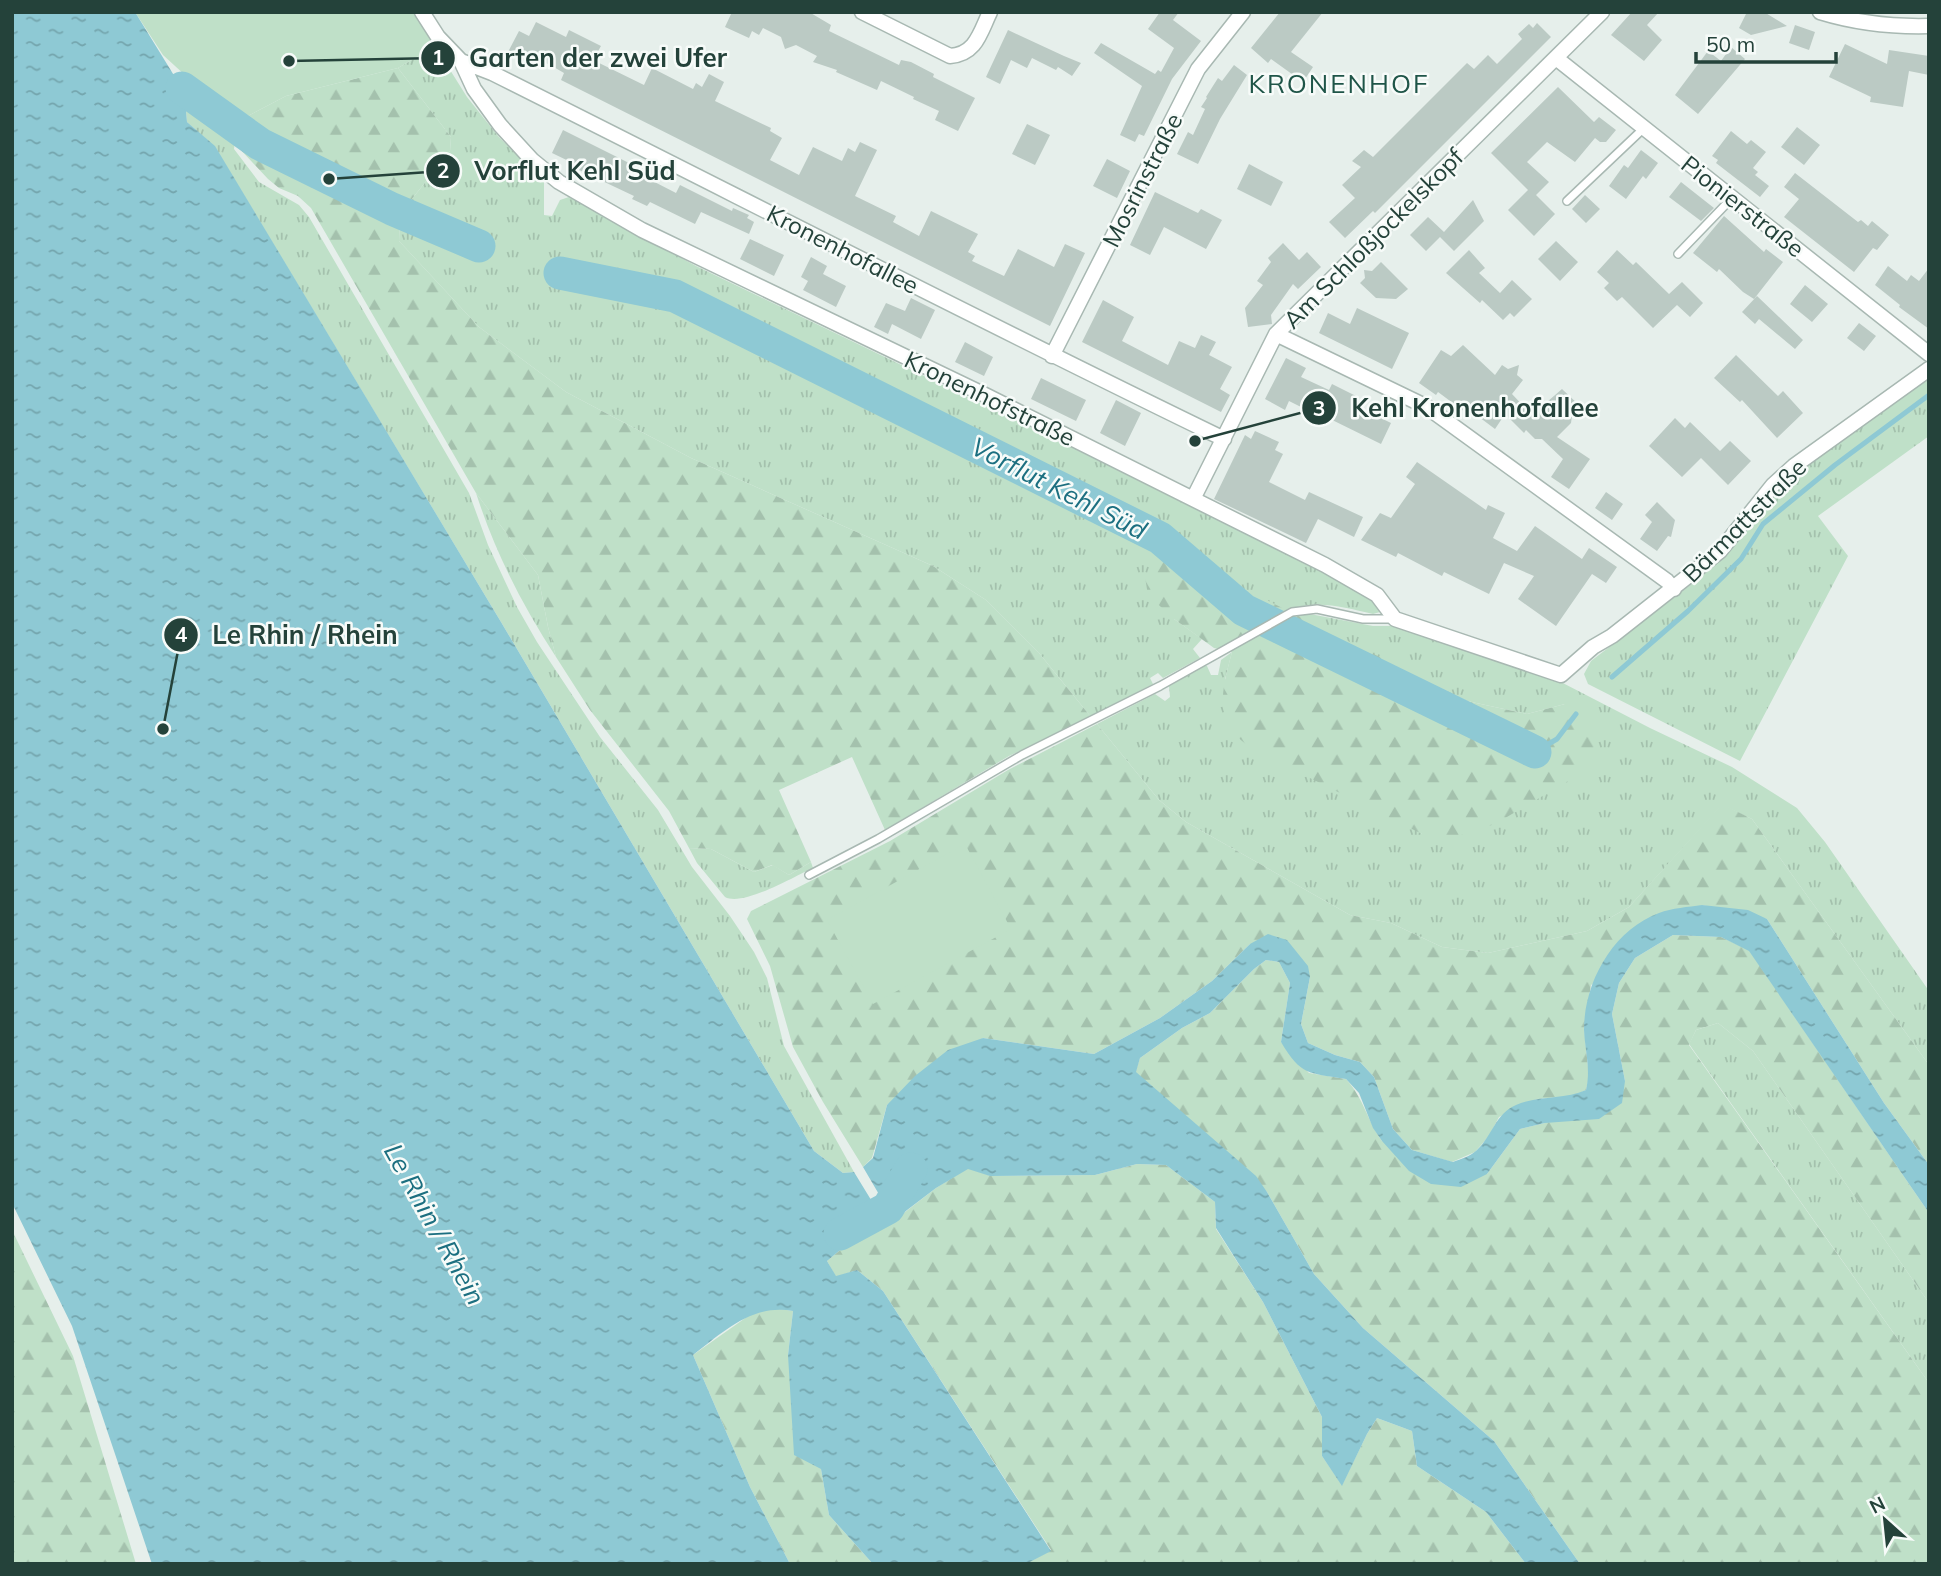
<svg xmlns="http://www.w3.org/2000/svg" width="1941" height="1576" viewBox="0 0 1941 1576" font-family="Mulish,sans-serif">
<defs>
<pattern id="grass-tufts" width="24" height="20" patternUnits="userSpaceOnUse" patternTransform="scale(1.75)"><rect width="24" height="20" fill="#bfe0c8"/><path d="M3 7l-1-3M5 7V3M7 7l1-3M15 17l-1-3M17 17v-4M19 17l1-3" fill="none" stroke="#a4c1ad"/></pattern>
<pattern id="forest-firs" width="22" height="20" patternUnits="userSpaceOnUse" patternTransform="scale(1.75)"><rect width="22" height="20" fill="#bfe0c8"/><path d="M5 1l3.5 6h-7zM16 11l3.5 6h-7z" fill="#a4c1ad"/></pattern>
<pattern id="water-ripples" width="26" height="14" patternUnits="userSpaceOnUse" patternTransform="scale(1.75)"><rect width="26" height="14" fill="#8ec9d4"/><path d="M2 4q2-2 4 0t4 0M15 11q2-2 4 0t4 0" fill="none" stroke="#74a5ad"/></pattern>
</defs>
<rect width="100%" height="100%" fill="#e6efeb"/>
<path fill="url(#grass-tufts)" d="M435 46 467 97 498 136 544 182V215L552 216 560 200 569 197 696 266 1322 568 1380 605V612L1373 614C1342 607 1316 599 1285 611L1233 583 1174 619 1202 639 1193 649 1200 658 1163 678 1158 673 1150 678 1153 684 1091 717 1039 653 986 600 933 566 691 458 566 392 479 327 399 241 400 214 450 151 451 137 398 68Z
M194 108 235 141 234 149 259 182 299 205 309 217 469 493 488 545 517 607 537 642 600 737 658 810 692 867 730 916 754 952 767 978 784 1046 854 1172 843 1173 814 1151 501 622 215 147 187 122 186 111Z
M1929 377V436L1818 516 1848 556 1740 761 1588 684 1584 674 1591 661 1693 583 1728 552 1782 487 1808 464Z
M476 493 538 575 548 627 556 657C522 605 495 552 476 493Z
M1310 614 1373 626H1394L1557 680 1650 728 1732 767 1797 808 1825 842 1929 991V1065L1752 819 1722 805 1629 907 1587 931 1488 953 1442 947 1391 923 1350 915 1186 822 1159 800 1097 724 1155 694 1165 701 1170 697 1169 686 1204 666H1207L1211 675H1218L1221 660 1232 652 1225 679 1422 834 1565 704 1527 714 1467 701 1294 616Z
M689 848 711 849 754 872 773 865 789 875 811 862 813 868C795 876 743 907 725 897L697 863Z
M1718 1023 1753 1051 1929 1303V1383L1689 1044 1696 1030Z"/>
<path fill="url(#forest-firs)" d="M398 68 451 137 450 151 400 214 399 241 479 327 566 392 691 458 933 566 986 600 1039 653 1091 717 1009 756 885 830 852 757 779 790 811 862 789 875 772 865 754 872 711 849 689 848 669 811 590 710 556 657 548 627 538 575 476 493 311 208 298 196 279 188 268 179 224 132 242 119 286 96Z
M1165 557 1213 592 1233 583 1467 701 1527 714 1565 704 1590 723 1602 761 1495 824 1449 839 1422 834 1250 748C1244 742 1234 735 1230 728 1216 705 1226 675 1232 652L1214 648 1174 619 1148 595 1145 577Z
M1097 724 1159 800 1186 822 1350 915 1391 923 1442 947 1488 953 1587 931 1629 907 1722 804 1752 819 1929 1065V1165L1884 1103 1767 919 1702 905 1591 985 1584 1028 1589 1077 1586 1090 1573 1096 1537 1099 1499 1117 1489 1136 1475 1152 1452 1162 1412 1150 1393 1129 1374 1077 1360 1062 1335 1055 1308 1043 1301 1024 1310 977 1250 944 1212 981 1160 1018 1094 1054 983 1038 887 1105 872 1158 863 1167 823 1102 793 1047 770 966 747 919 751 911 890 841 1008 770Z
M1673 935 1721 937 1749 950 1929 1213V1303L1753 1051 1718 1023 1696 1030 1689 1045 1929 1383V1564H1580L1494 1441 1363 1328 1314 1274 1267 1192 1135 1073 1140 1058 1182 1028 1210 1013 1254 969 1266 960 1279 962 1290 983 1281 1042 1309 1073 1346 1079C1364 1099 1367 1120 1382 1141L1487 1174 1520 1129 1545 1123 1625 1081 1612 1014 1619 983 1635 958Z
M1137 1164 1166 1165 1215 1202 1216 1229 1263 1302 1322 1417V1456L1342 1485 1367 1434 1377 1418 1412 1431 1417 1466 1486 1512 1526 1564H1059L1057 1562 1026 1564 1051 1550 883 1291 857 1270 836 1277 827 1261 864 1230 887 1226 936 1188 968 1168 991 1176 1095 1175Z
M12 1230 73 1356 136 1564H12Z
M773 1308 793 1311 788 1355 821 1469 829 1515 873 1564H790L750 1487 693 1355 751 1314Z"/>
<path fill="#bfe0c8" d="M135 12H413L435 46 398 68 286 96 242 119 198 87 163 55Z
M965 844 1011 929 873 1004 827 920Z"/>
<path fill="url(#water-ripples)" d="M12 12H135L194 108 186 111 187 122 215 146 501 622 814 1151 843 1173 854 1172 887 1226 864 1230 827 1261 836 1276 857 1270 883 1291 1051 1551 1026 1564H873L829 1515 821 1469 794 1455 788 1355 793 1311C753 1303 723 1332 693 1355L750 1487 790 1564H152L72 1326 12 1203Z
M1702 905 1748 910 1767 919 1884 1103 1929 1165V1213L1749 951 1721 937 1673 935 1635 958 1619 983 1612 1014 1625 1081 1622 1103 1599 1119 1545 1123 1520 1129 1487 1174 1461 1187 1431 1184 1409 1171 1382 1141 1373 1128 1359 1093 1346 1079C1309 1073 1301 1076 1281 1042L1290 983 1279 962 1266 960 1254 969 1210 1013 1182 1028 1140 1058 1136 1072 1256 1176 1267 1192 1314 1274 1363 1328 1494 1441 1580 1564H1526L1486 1512 1417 1466 1412 1431 1377 1418 1367 1434 1342 1486 1322 1456V1417L1263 1302 1216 1228 1215 1202 1166 1165 1137 1164 1095 1175 990 1176 968 1169 936 1188 894 1220 863 1167 873 1158 887 1105 915 1076 948 1050 983 1038 1094 1054 1160 1018 1212 981 1250 944 1268 934 1287 940 1308 966 1310 977 1301 1024 1308 1043 1335 1055 1360 1062 1374 1077 1393 1129 1412 1150 1453 1162C1461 1159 1471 1156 1477 1150 1492 1136 1496 1113 1516 1105 1539 1095 1564 1100 1586 1090 1591 1069 1585 1051 1584 1030 1584 982 1613 930 1659 913 1672 908 1688 907 1702 905Z"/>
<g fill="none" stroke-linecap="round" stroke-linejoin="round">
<path stroke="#8ec9d4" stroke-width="5" d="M1612 677 1688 611 1741 559 1763 524 1835 465 1929 395
M1535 752 1557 739 1576 714"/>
<path stroke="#8ec9d4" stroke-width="33" d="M182 88 260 144 392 209 479 246
M560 273 675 296 1160 538 1244 610 1535 752
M840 1234 888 1208 911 1169"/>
</g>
<path fill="#bbcac4" d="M732 12H809L831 25 829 31 899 65 901 60 911 62 934 74 933 77 975 98 958 131 935 120 939 111 913 99 914 97 881 81 877 90 836 72 837 70 813 62 817 56 796 45 785 49 781 37 763 28 759 35 752 31 749 38 725 27Z
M1160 12H1179L1173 20 1201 41 1172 79 1144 136 1139 134 1135 142 1120 135 1142 86 1094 53 1101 43 1155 74 1158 70 1161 72 1174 48 1148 29Z
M1280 12H1323L1291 52 1313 67 1303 82 1271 59 1268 63 1251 48Z
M1632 12H1659L1647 25 1662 40 1644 61 1611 35Z
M1747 12H1764L1787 26 1751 35 1739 28Z
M536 22 566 37 569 30 601 46 593 60 644 85 652 68 693 89 696 83 702 87 709 74 724 82 715 101 771 128 770 131 782 138 770 160 799 175 813 147 842 161 848 148 855 152 860 142 877 150 855 196 896 216 893 222 919 236 931 211 978 234 968 252 975 256 972 261 1004 276 1018 249 1054 267 1065 244 1085 253 1050 326 561 80 564 73 552 66 531 56 528 63 508 52 519 31 529 36Z
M1537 23 1551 37 1375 213 1373 211 1345 238 1329 222 1355 198 1342 185 1361 167 1352 161 1364 150 1373 157 1467 63 1474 69 1488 55 1497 64 1522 39 1518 34 1529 24 1533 28Z
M1795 25 1815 32 1809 50 1789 43Z
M1008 30 1064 56 1081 63 1072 76 1058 67 1056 70 1032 58 1027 68 1011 60 1000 84 986 77Z
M1845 44 1887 64 1889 50 1929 56V75L1909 71 1903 107 1870 102 1871 97 1829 77Z
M1731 47 1745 59 1698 114 1675 95 1708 51 1721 61Z
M1234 65 1247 75 1220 119 1198 164 1177 154 1188 132 1193 135 1205 109 1201 107 1207 98 1206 97 1218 78 1222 81Z
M1558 87 1594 122 1599 117 1616 130 1606 142H1600L1595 138 1575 162 1547 142 1527 162 1549 182 1536 195 1555 214 1534 236 1508 210 1528 190 1491 153Z
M1027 124 1050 135 1035 165 1012 154Z
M1797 127 1820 145 1804 165 1781 147Z
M563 130 641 169 639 174 676 193 680 185 732 211 733 208 749 215 747 218 754 222 749 234 701 212 695 224 650 202 647 206 632 199 634 196 577 169 579 166 552 153Z
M1731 131 1747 144 1751 140 1766 152 1753 168 1758 172 1755 175 1769 186 1760 197 1716 163 1718 160 1712 156Z
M1641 150 1658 163 1646 179 1643 176 1626 199 1609 186 1624 165 1628 168Z
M1107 159 1130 171 1117 198 1093 186Z
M1249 164 1283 182 1271 206 1237 189Z
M1795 173 1858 222 1861 220 1868 226 1872 221 1889 235 1877 250 1873 248 1854 272 1784 217 1799 199 1784 187Z
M1681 182 1714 208 1701 221 1669 197Z
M1155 192 1198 213 1201 209 1222 220 1206 249 1164 227 1150 255 1130 245Z
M1585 195 1600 209 1586 223 1572 209Z
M1473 200 1484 221 1454 251 1440 237 1426 251 1410 235 1428 217 1444 232Z
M1724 216 1764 252 1766 249 1783 262 1754 299 1743 292 1719 269 1717 272 1693 253Z
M750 239 784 255 774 276 740 259Z
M1556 241 1578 262 1560 281 1538 259Z
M1283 243 1299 260 1307 252 1321 267 1298 289 1293 284 1271 315 1272 324 1248 327 1245 308 1263 285 1257 281 1271 262 1268 258Z
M1469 250 1485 268 1479 273 1500 293 1512 280 1532 299 1514 317 1510 313 1503 320 1482 300 1480 303 1446 273Z
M1617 250 1633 265 1636 262 1669 294 1682 282 1703 303 1690 317 1677 305 1653 328 1622 297 1617 301 1604 288 1609 283 1597 272Z
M811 257 827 266 823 274 846 286 836 307 803 290 808 281 801 277Z
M1381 262 1408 289 1396 299 1376 298 1360 283 1365 278 1364 270 1372 271Z
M1888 266 1907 281 1911 275 1919 281 1929 268V329L1899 307 1900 305 1875 285Z
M1805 285 1828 304 1812 322 1790 304Z
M1757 296 1803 340 1795 349 1759 319 1755 324 1742 312Z
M911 298 935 310 921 339 892 324 888 334 874 327 886 303 905 311Z
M1103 300 1134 317 1122 341 1168 365 1179 341 1195 348 1201 335 1216 342 1209 355 1232 367 1220 389 1230 395 1221 412 1082 342Z
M1357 308 1409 333 1392 369 1319 333 1328 313 1350 324Z
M1859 323 1876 336 1864 351 1847 338Z
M965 342 993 357 984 376 955 362Z
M1463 345 1495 375 1502 365 1508 369 1519 365 1517 375 1523 380 1512 394 1532 415 1562 389 1581 407 1572 416 1571 423 1557 437 1590 459 1569 489 1551 477 1563 459 1542 439H1535L1526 430 1524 433 1505 414 1495 429 1475 414 1473 418 1438 392 1436 395 1419 383 1441 350 1451 356Z
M1736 355 1778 396 1783 391 1803 413 1777 438 1742 400 1740 402 1714 378Z
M1286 358 1306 368 1301 377 1329 390 1332 384 1356 396 1352 404 1391 423 1381 444 1320 414 1319 416 1289 401 1285 410 1265 399Z
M1041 378 1086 400 1076 421 1031 399Z
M1116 400 1141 413 1125 446 1100 433Z
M1675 418 1685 428 1690 422 1720 451 1730 441 1751 461 1728 485 1701 458 1682 477 1649 446Z
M1255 431 1279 442 1275 450 1283 454 1269 482 1305 500 1309 492 1363 517 1354 537 1318 519 1306 543 1214 499 1245 435 1251 439Z
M1417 462 1486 510 1488 505 1505 513 1493 538 1517 551 1535 526 1582 559 1589 548 1617 567 1606 583 1592 574 1556 626 1518 599 1534 576 1504 563 1489 594 1444 572 1442 576 1398 553 1396 557 1361 540 1380 513 1391 518 1415 484 1406 477Z
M1606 492 1623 504 1612 520 1595 508Z
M1657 502 1675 520 1671 537 1668 536 1657 551 1640 539 1652 522 1645 515Z"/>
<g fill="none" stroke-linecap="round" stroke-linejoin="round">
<g stroke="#a8b8b2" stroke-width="10">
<path id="lane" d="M1567 201 1644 128
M1678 254 1732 198
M809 875 878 839 1022 755 1160 686 1292 612 1317 609 1363 619H1394"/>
</g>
<g stroke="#a8b8b2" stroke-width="17">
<path id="street" d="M422 12 438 37 461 61 474 89 500 125 532 160 559 182 642 230 985 395 1325 565 1377 595 1395 619 1561 675 1593 647 1612 636 1720 551 1773 485 1794 466 1929 369
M862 12 950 56C976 54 980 33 990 12
M1820 12C1856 23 1891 27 1929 26
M1556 58 1929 354
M461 61 492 73C736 195 978 320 1224 439
M1276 334 1427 407 1667 581 1674 589
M1052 356 1198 69 1243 12
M1193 499 1276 334 1602 12"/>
</g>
<use href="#lane" stroke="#fff" stroke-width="7"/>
<use href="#street" stroke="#fff" stroke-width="14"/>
</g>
<g text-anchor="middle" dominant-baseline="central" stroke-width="5" stroke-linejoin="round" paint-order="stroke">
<g font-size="24" fill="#24423a" stroke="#f7fbf9">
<text transform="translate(1142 180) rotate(-63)">Mosrinstraße</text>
<text transform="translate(1743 206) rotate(38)">Pionierstraße</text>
<text transform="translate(1373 238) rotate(-45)">Am Schloßjockelskopf</text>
<text transform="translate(843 249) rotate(27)">Kronenhofallee</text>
<text transform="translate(990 398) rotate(26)">Kronenhofstraße</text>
<text transform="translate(1744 520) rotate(-45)">Bärmattstraße</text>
</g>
<g font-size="26" letter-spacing="2" fill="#1f5548" stroke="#f7fbf9">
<text x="1339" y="83">KRONENHOF</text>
</g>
<g font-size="26" font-style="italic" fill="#1c6f80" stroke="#f7fbf9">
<text transform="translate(1059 488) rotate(27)">Vorflut Kehl Süd</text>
<text transform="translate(435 1224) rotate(61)">Le Rhin / Rhein</text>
</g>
</g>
<path fill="none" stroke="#24423a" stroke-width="2.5" d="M289 61L438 58M329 179L443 171M1195 441L1319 408M163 729L181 635"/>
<g fill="#24423a" stroke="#f7fbf9" stroke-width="2.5">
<circle cx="289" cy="61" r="7"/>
<circle cx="329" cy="179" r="7"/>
<circle cx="1195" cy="441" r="7"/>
<circle cx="163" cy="729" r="7"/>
<circle cx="438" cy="58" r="18"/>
<circle cx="443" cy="171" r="18"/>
<circle cx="1319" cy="408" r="18"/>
<circle cx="181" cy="635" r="18"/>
</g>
<g font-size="21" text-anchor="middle" font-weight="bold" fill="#fff">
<text x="438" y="65">1</text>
<text x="443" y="178">2</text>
<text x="1319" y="416">3</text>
<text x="181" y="642">4</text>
</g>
<g font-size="26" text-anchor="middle" font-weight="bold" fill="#24423a" stroke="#f7fbf9" stroke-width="5" stroke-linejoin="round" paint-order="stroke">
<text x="598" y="67">Garten der zwei Ufer</text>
<text x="575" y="180">Vorflut Kehl Süd</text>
<text x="1475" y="417">Kehl Kronenhofallee</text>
<text x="305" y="644">Le Rhin / Rhein</text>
</g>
<rect width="1941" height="1576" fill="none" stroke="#24423a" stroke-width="28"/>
<g transform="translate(1885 1520) rotate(333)" stroke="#f7fbf9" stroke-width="5" paint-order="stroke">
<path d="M0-5L12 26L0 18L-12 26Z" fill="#24423a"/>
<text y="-10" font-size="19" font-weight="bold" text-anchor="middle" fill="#24423a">N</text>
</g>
<path d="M1696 52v10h140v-10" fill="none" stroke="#24423a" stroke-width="3.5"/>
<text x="1706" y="52" font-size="21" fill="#24423a" stroke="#f7fbf9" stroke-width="5" paint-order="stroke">50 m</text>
</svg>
